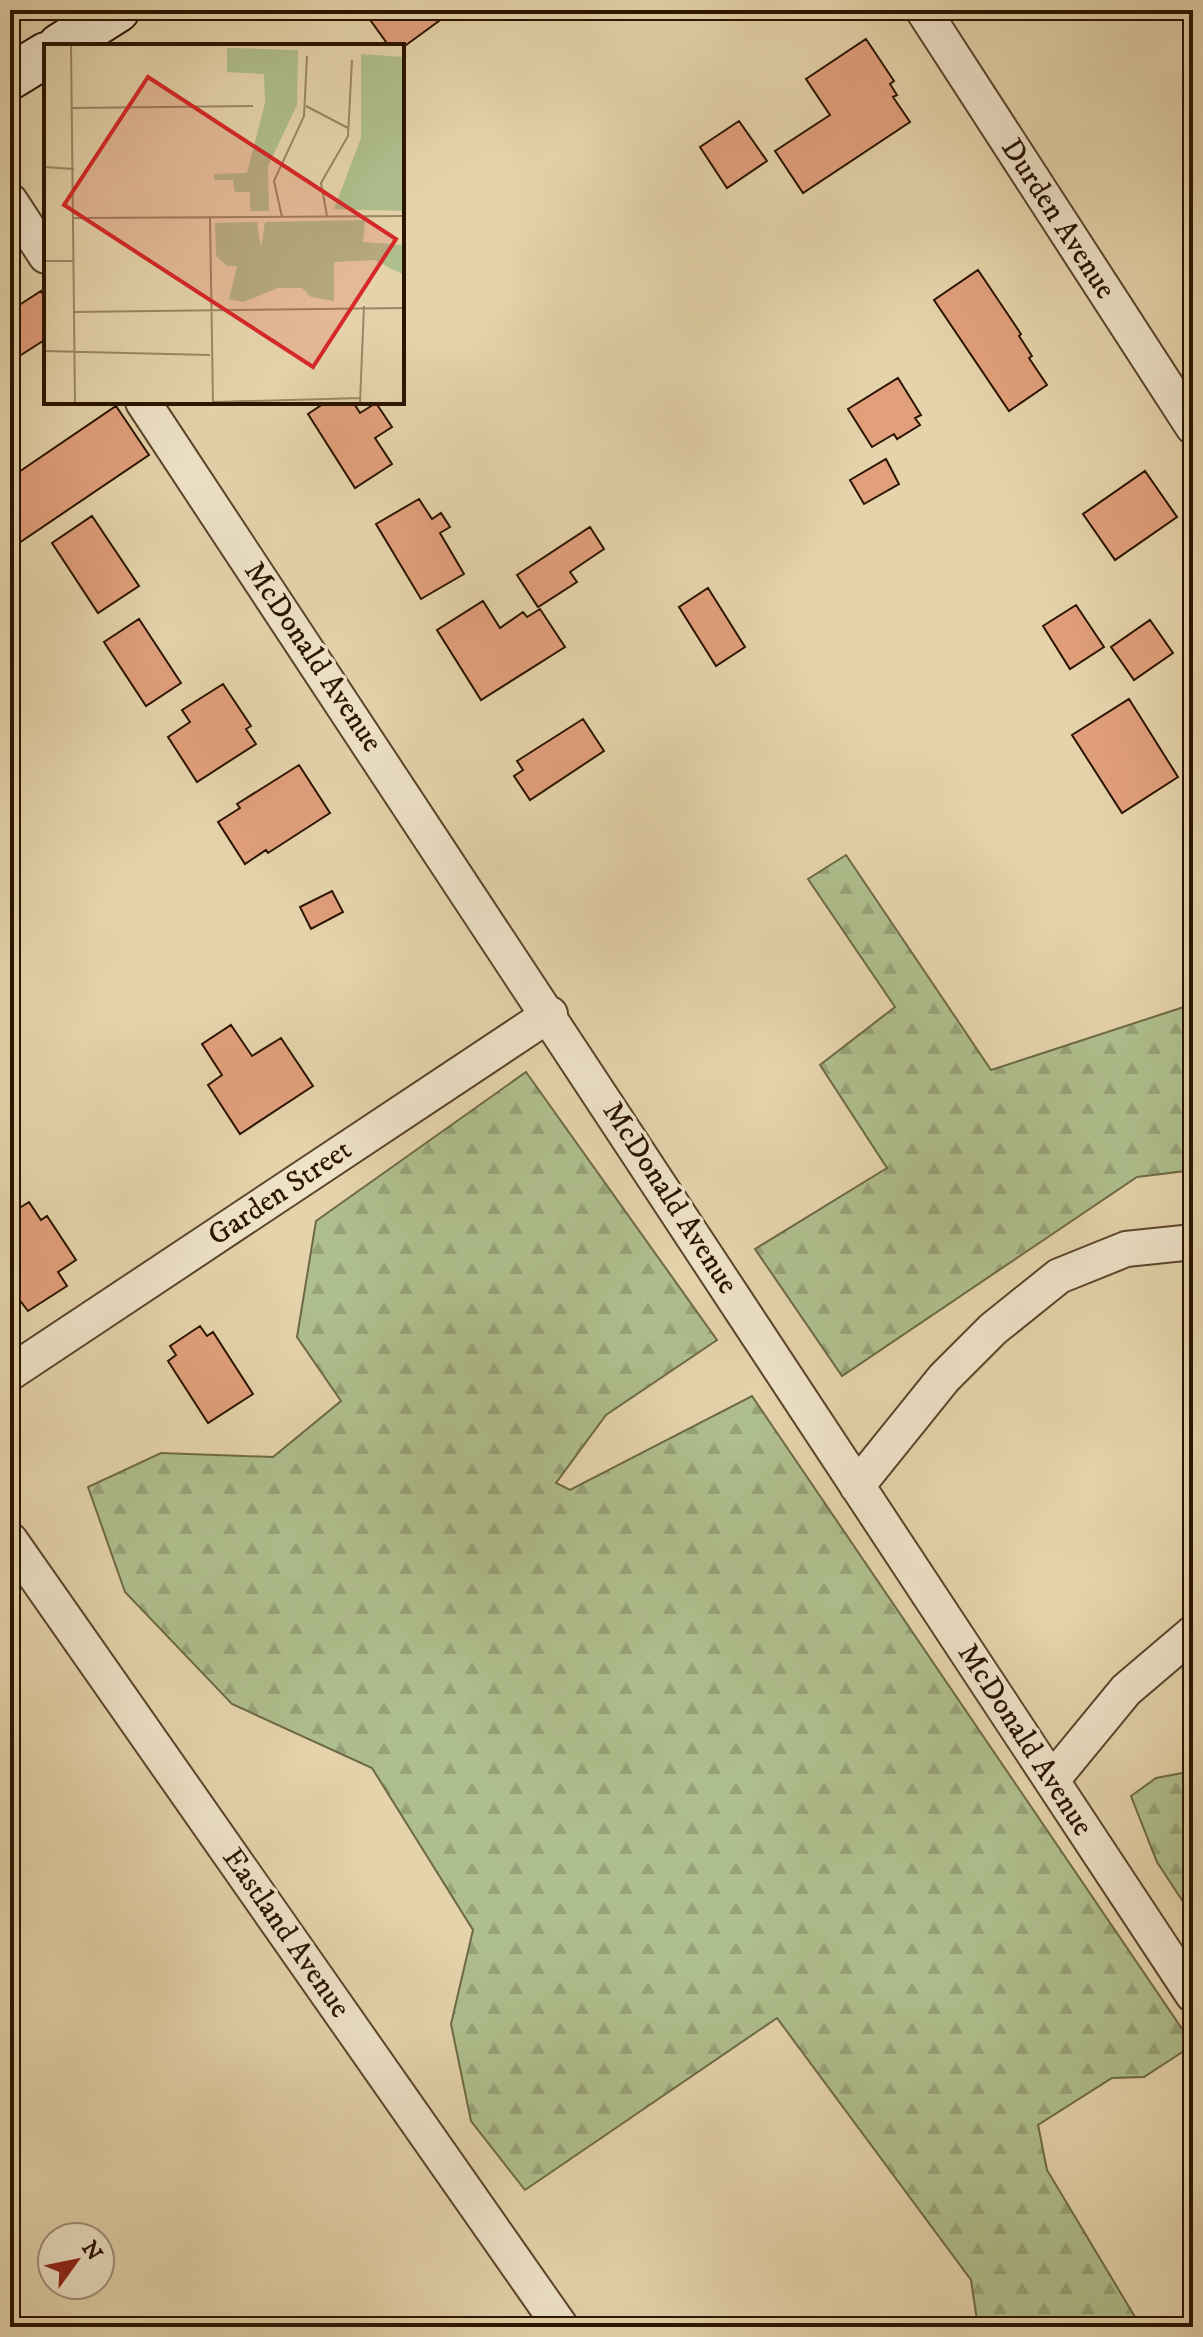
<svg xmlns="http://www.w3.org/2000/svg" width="1203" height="2337" viewBox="0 0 1203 2337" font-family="'IM FELL DW Pica',serif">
<defs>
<pattern id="forest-firs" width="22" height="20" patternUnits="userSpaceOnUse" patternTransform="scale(2)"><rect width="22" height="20" fill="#afbe8d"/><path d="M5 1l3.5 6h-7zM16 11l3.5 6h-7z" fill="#97a278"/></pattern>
</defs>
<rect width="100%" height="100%" fill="#e5d3ab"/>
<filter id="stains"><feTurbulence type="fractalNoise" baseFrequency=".0025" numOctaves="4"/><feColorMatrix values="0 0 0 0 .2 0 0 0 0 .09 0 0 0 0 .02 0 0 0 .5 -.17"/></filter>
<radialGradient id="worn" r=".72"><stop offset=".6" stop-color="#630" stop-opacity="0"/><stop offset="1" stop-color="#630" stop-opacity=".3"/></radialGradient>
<path fill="url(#forest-firs)" stroke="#6d6946" stroke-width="2" d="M846 855 991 1070 1193 1004V1170L1137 1177 842 1376 755 1249 887 1168 820 1065 895 1007 808 879Z
M526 1072 717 1340 606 1415 556 1483 570 1490 752 1396 1193 2045 1144 2077 1112 2078 1038 2125 1047 2170 1141 2327H978L971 2280 777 2018 525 2190 471 2121 451 2024 473 1930 372 1768 232 1704 125 1592 88 1487 161 1453 273 1457 341 1401 297 1337 316 1221Z
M1193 1771V1917L1157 1862 1131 1796 1156 1778Z"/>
<path fill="#e19f7c" stroke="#2b1400" stroke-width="2" d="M363 10H454L402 48 389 46Z
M866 39 894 81 890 84 897 95 893 97 910 122 803 193 775 151 830 115 806 79Z
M739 121 767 161 727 188 700 147Z
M978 270 1021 334 1019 336 1032 356 1029 358 1047 385 1009 411 934 300Z
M41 291 46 300V339L10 362V311Z
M898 378 921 415 915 418 920 425 897 439 894 434 872 447 848 409Z
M326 402H353L360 413 376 403 392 427 375 438 392 464 355 488 308 414Z
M116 406 149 455 13 547 10 542V478Z
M886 459 899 484 864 504 850 480Z
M1145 471 1177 517 1115 560 1083 514Z
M419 499 432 519 441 513 450 527 440 533 464 574 421 599 376 524Z
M92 516 139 586 98 613 52 543Z
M590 527 604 549 570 572 577 582 538 607 517 575Z
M708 588 745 647 716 666 679 607Z
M483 601 500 628 523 612 527 617 540 609 565 647 481 700 437 630Z
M1076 605 1104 647 1070 669 1043 626Z
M139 619 181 683 146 706 104 642Z
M1150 620 1173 653 1134 680 1111 647Z
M223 684 251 726 246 729 256 744 197 782 168 737 190 722 182 710Z
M1129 699 1178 777 1122 813 1072 735Z
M583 719 604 751 530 800 514 776 523 770 517 761Z
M299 765 330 813 268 853 266 850 245 864 218 822 240 808 237 804Z
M332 891 343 912 311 929 300 907Z
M231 1025 252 1056 281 1038 313 1086 240 1134 208 1085 222 1075 202 1044Z
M29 1202 41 1220 47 1216 76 1260 58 1272 67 1286 28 1311 18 1298 10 1304V1240L14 1238 10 1232V1214Z
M200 1326 207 1336 213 1332 253 1394 208 1423 168 1361 176 1355 170 1346Z"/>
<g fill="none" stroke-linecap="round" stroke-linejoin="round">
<g stroke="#5a442b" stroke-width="38">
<path id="street" d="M923 10 1193 427
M10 201 46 256
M143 402C496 932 844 1464 1193 1995
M10 1373 550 1014
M857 1486 944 1378 993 1329 1059 1276 1126 1249 1193 1242
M10 1540 561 2327
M1052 1780 1126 1690 1193 1633"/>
</g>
<g stroke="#2b1400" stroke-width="48">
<path id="secondary" d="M60 46 117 10
M10 77 46 55"/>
</g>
<use href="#street" stroke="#eee2c8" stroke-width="34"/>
<use href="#secondary" stroke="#eee2c8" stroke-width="44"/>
</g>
<g text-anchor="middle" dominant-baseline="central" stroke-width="7" stroke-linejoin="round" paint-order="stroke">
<g font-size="30" fill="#2b1400" stroke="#eee2c8">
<text transform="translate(1058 219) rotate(57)">Durden Avenue</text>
<text transform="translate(313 657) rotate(56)">McDonald Avenue</text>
<text transform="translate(280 1193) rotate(-34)">Garden Street</text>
<text transform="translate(670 1198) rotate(57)">McDonald Avenue</text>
<text transform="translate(1025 1740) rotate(57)">McDonald Avenue</text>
<text transform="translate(286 1933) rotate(55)">Eastland Avenue</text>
</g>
</g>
<g transform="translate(44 44)">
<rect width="360" height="360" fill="#e5d3ab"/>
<path d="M183 4 254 6 253 61 224 122 225 167H206V148H191L189 136H170V130L203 129 221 59 220 30 183 28ZM317 10 360 13V167L290 165 317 94ZM321 176 319 198 360 201V231L330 216 290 218V257L267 253 258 244H234L199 258 185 255 193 222H183L172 212 171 179 213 178 217 204 221 178Z" fill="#afbe8d"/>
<path fill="none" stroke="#9b8767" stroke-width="2" d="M27 1 31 359M262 62 304 84M28 64 209 62M0 123 30 125M283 172 277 139 304 92 308 16M166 173 169 359M238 173 230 137 260 72 263 12M29 174 360 172M0 217H30M29 268 360 264M0 307 166 311M169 358 317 354M316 359 320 262"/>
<path fill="#d62828" fill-opacity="0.15" stroke="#d62828" stroke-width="4" d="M104 33 352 195 269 323 20 161Z"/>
<rect width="360" height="360" fill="none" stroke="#2b1400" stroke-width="4"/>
</g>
<rect width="1203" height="2337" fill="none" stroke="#e5d3ab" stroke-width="40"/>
<rect x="12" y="12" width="1179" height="2313" fill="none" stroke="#2b1400" stroke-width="4"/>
<rect x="20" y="20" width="1163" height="2297" fill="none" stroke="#2b1400" stroke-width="2"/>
<g transform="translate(76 2261) rotate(57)"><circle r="38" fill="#eee2c8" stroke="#a09078" stroke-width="2"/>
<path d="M0-6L14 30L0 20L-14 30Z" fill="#8f2418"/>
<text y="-12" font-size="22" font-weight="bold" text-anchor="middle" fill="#2b1400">N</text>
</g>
<rect width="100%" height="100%" filter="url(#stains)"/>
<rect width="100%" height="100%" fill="url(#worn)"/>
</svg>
